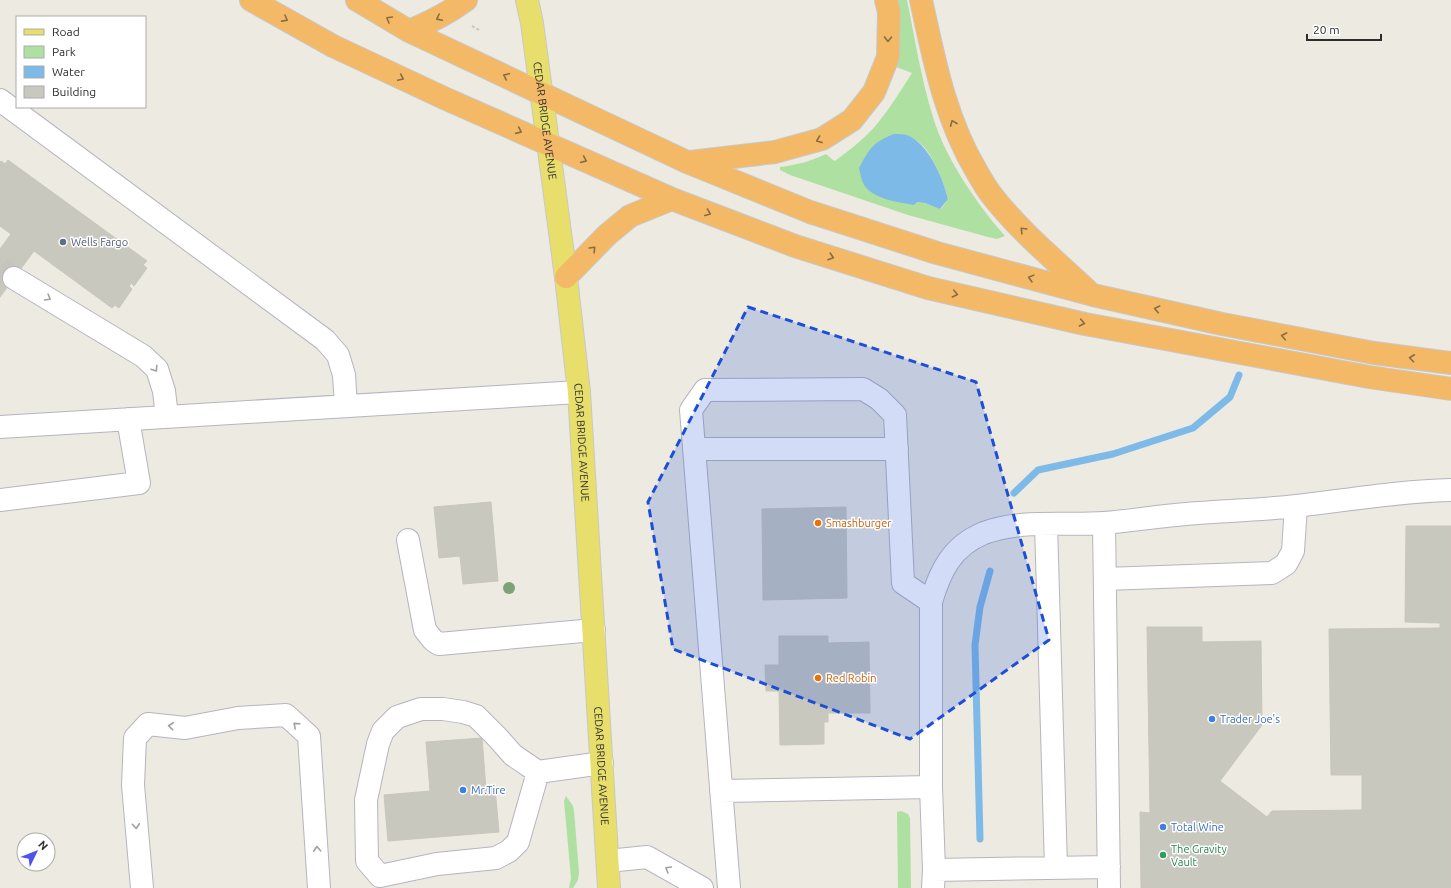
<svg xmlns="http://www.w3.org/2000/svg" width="1451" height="888" viewBox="0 0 1451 888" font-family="Ubuntu,sans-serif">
<rect width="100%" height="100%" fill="#edeae1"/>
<path fill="#aee0a2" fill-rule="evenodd" d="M897 0H907C915 39 921 79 933 117 945 158 977 204 1005 236L997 239 988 237 908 215 790 175 780 170V167C797 165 811 161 826 154L833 160 835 161C850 150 865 138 877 124 890 108 901 90 912 73L896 67C901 45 901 23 897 0ZM906 135C911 138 918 141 922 145 933 155 945 185 948 199L941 209 925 203 917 202Z
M566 796 573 806 574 811 579 872 578 880 573 888H569L571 878 564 801Z
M901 811 908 814 910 818 911 888H898L897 812Z"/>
<path fill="#7dbae7" d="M894 134C898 134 903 134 907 135 929 144 943 178 948 199L940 209 925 203 917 202 914 205C898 202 871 199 863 183 861 179 860 172 859 168 870 148 873 142 894 134Z"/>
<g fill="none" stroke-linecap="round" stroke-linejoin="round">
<path stroke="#7dbae7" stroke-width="7" d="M1014 493 1038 470 1113 454 1193 428 1230 397 1239 375
M980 839 975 645 980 607 990 571"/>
</g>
<path fill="#c9c8bf" stroke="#c9c6ba" d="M8 160 147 261 143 265 147 268 134 286 131 283 129 286 132 289 119 308 115 305 112 308 34 251 0 297V249L11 234 0 226V162L1 161 5 164Z
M491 502 498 581 463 584 460 556 439 558 434 507Z
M846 507 847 598 763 600 762 509Z
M1406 526H1451V888H1141L1140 812 1150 813 1147 627H1202V642L1261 641 1262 725 1220 781 1267 817 1272 811 1362 810V775H1331L1329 629 1440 628V623L1405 622Z
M779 636H828V643L869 642 870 713H828V722H824V744L780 745 779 691H766L765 665H779Z
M482 738 486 789 495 788 499 832 388 841 384 795 430 791 426 742Z"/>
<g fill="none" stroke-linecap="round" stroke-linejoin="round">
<path stroke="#c7c4bd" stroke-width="22" stroke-dasharray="22 11" stroke-linecap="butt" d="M0 267 14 278"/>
<g stroke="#b4b5bf" stroke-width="24">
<path id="minor" d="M0 100 325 340 338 355 344 375 346 406
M14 278 143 356 157 369 164 391 167 417
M0 427 579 392
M694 449H897
M0 500 139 483 128 419
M1104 523 1109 888
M1046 524 1056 868
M408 540 425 630 433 640 439 644 594 630
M1105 579 1272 573 1286 564 1293 551 1296 506
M538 772 518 842 509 851 496 858 437 864 380 876 367 861 366 800 378 744 383 731 397 717 421 709H443L463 712 476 716 497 737 513 755 538 772 602 763
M721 791 931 787
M608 861 647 857 702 888
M934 870 1109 867
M142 888 133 785 135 738 148 724 185 728 238 718 286 715 309 736 319 888
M729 888 691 410 705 390 863 389 879 399 895 415 903 583 931 602
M933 888 934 870 931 787V602C940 571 952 546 984 533 1021 519 1065 526 1104 523 1131 521 1158 516 1186 514 1223 511 1260 510 1297 506 1349 500 1400 491 1451 490"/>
</g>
<g stroke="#c8c8c8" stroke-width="24">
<g id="major">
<path id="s1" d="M527 0 532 23 566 277 579 392 609 888"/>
</g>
</g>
<g stroke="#c8c8c8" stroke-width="24">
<path id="highway" d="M251 0 333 46 444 98 672 199 795 246 928 288 1085 324 1369 377 1451 389
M357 0 409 31 687 162 810 212 937 253 1093 295 1222 324 1374 353 1451 363
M921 0C934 59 945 119 977 172 981 179 985 186 990 193 1018 230 1056 261 1090 293
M409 31C431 22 447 14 466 0
M690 162 775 152 822 139 852 120 874 92 888 57 889 12 886 0
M566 277 607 235 630 216 672 199"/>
</g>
<path stroke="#c8c8c8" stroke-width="2.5" stroke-dasharray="3 2" stroke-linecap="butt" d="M472 26 479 30"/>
<use href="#minor" stroke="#fff" stroke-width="22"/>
<use href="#major" stroke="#e7de6c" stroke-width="22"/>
<use href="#highway" stroke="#f3b967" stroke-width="22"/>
</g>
<circle fill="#7ea277" cx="509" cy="588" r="6"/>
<defs><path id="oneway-chevron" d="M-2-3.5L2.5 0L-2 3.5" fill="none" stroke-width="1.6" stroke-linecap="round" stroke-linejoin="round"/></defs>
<g stroke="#866c47">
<use href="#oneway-chevron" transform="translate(439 18) rotate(153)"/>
<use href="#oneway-chevron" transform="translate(285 19) rotate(29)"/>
<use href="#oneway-chevron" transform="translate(389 19) rotate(-150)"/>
<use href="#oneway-chevron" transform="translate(888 39) rotate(91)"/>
<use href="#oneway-chevron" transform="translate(506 76) rotate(-155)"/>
<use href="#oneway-chevron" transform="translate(401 78) rotate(25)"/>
<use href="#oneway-chevron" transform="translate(953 123) rotate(-112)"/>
<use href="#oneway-chevron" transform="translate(519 131) rotate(24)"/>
<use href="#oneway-chevron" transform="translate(819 140) rotate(159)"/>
<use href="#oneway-chevron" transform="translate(584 160) rotate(24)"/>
<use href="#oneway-chevron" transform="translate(708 213) rotate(21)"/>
<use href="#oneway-chevron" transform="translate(1023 230) rotate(-135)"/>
<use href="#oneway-chevron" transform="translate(593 249) rotate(-46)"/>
<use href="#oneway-chevron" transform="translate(831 257) rotate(18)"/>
<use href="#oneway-chevron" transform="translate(1031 278) rotate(-165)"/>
<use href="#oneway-chevron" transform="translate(955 294) rotate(13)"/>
<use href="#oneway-chevron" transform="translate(1157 309) rotate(-168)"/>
<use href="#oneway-chevron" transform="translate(1082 323) rotate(12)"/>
<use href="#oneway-chevron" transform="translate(1284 336) rotate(-169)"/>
<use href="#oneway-chevron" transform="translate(1412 358) rotate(-173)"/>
</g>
<g stroke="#a0a0a0">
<use href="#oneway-chevron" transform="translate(48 298) rotate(31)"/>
<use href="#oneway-chevron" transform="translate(155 369) rotate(56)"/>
<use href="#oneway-chevron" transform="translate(296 725) rotate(-138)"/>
<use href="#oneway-chevron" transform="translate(171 726) rotate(-174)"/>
<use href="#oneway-chevron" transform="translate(136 826) rotate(86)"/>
<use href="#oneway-chevron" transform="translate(317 849) rotate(-93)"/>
<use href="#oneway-chevron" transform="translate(668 869) rotate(-150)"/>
</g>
<path fill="#1d4ed8" fill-opacity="0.2" stroke="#1d4ed8" stroke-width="3" stroke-dasharray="8 5" stroke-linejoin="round" d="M748 307 976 382 1049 640 910 739 673 649 648 502Z"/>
<circle fill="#5c6f8a" stroke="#fff" stroke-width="1.5" cx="63" cy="242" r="4"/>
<g fill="#e8710a" stroke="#fff" stroke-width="1.5">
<circle cx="818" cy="523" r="4"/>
<circle cx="818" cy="678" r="4"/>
</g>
<g fill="#3f7fe0" stroke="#fff" stroke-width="1.5">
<circle cx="1212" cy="719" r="4"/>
<circle cx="463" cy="790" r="4"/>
<circle cx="1163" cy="827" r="4"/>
</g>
<circle fill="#2e9e5b" stroke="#fff" stroke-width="1.5" cx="1163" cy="855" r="4"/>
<g text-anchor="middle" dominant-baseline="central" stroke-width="3" stroke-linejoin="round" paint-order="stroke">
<g font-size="11" fill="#2d2d2d" stroke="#fff">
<text stroke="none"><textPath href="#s1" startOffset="122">CEDAR BRIDGE AVENUE</textPath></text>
<text stroke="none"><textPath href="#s1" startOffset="446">CEDAR BRIDGE AVENUE</textPath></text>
<text stroke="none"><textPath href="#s1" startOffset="770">CEDAR BRIDGE AVENUE</textPath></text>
</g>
<g font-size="11" fill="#4e5e75" stroke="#fff" text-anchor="start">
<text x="71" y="242">Wells Fargo</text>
</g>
<g font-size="11" fill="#c56008" stroke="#fff" text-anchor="start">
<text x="826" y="523">Smashburger</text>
<text x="826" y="678">Red Robin</text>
</g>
<g font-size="11" fill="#366cbe" stroke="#fff" text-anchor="start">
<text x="1220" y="719">Trader Joe's</text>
<text x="471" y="790">Mr.Tire</text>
<text x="1171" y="827">Total Wine</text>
</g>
<g font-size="11" fill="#27864d" stroke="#fff" text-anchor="start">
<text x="1171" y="849">The Gravity<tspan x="1171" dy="13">Vault</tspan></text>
</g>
</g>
<rect x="16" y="16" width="130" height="92" fill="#ffffff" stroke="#ababab"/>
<rect x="24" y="29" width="20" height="6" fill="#e7de6c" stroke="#ababab"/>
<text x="52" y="36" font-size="12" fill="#2d2d2d">Road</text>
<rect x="24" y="46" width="20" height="12" fill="#aee0a2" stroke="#ababab"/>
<text x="52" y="56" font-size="12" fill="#2d2d2d">Park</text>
<rect x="24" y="66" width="20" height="12" fill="#7dbae7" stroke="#ababab"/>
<text x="52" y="76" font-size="12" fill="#2d2d2d">Water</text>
<rect x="24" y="86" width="20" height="12" fill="#c9c8bf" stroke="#ababab"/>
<text x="52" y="96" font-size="12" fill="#2d2d2d">Building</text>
<g transform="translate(36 852) rotate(47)"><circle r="19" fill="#ffffff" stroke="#ababab"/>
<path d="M0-3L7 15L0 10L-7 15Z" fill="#4e53ed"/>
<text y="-6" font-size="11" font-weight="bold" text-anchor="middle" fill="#2d2d2d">N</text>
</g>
<path d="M1307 34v6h74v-6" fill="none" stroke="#2d2d2d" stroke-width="2"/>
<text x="1313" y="34" font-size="12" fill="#2d2d2d" stroke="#ffffff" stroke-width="3" paint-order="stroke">20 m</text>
</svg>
